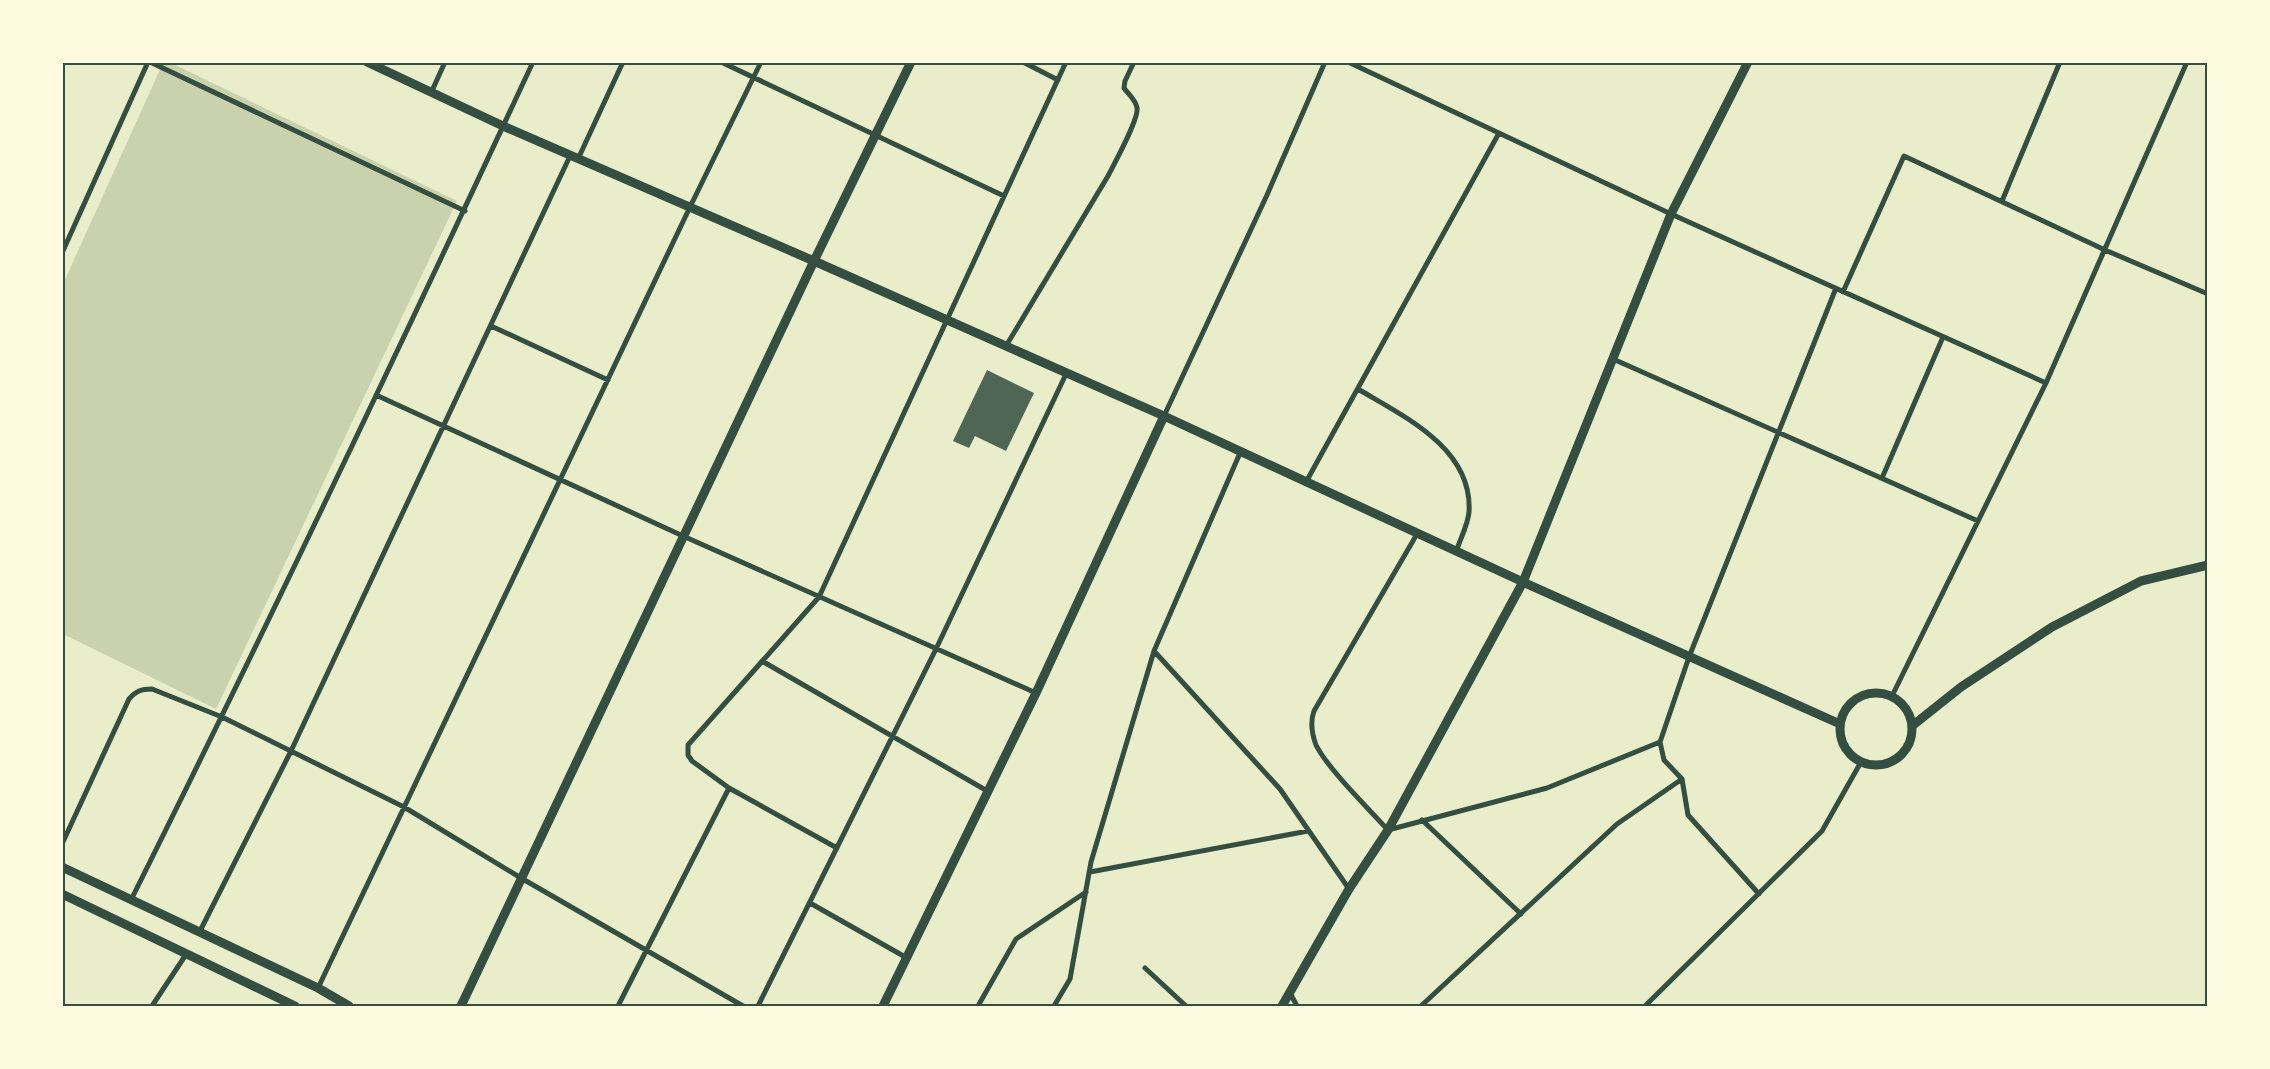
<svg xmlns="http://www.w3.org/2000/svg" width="2270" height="1069" viewBox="0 0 2270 1069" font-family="'Asap Condensed',sans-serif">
<rect width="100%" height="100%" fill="#e9edc9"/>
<path fill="#cad2ad" d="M163 63H171L457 201 216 709 63 634V284Z"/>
<path fill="#4f6655" d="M987 370 1034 393 1006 451 975 436 969 448 953 441Z"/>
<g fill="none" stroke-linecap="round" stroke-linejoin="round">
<path stroke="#344e41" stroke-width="5" d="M150 62 465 211
M721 62 1004 196
M1023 62 1058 80
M1348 62 1671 214 2046 383
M431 93 445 62
M578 159 623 62
M2002 201 2060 62
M62 253 148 62
M1843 292 1904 156 2105 250 2208 294
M491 326 608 380
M1006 346 1108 176C1114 164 1139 119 1137 108 1136 100 1128 94 1124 88L1125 81 1134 62
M1613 359 1978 521
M1358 389C1403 416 1473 448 1469 512 1468 525 1460 539 1456 552
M376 395 683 536 1036 693
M1164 416 1267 195 1325 62
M1882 478 1943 337
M1306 482 1499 133
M1417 534 1314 711C1310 722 1312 734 1316 745 1328 769 1369 809 1388 830L1547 788 1660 742 1689 657 1836 288
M1154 651 1280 789 1349 889
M762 661 989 792
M1892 696 2046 383 2187 62
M1682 779 1688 815 1759 894
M1422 820 1521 914
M62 844 129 699C136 691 141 689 152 689L222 717 404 807 521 878 743 1006
M837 848 729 788 692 761 688 755V745L819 597 1066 62
M1090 872 1308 831
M131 900C269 623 402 343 533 62
M810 903 907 958
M199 933 291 751 570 156
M1145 968 1186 1006
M318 988 690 207 761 62
M1290 993 1297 1006
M152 1006 187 953
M618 1006 729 788
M758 1006 936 649 1066 374
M978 1006 1016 939 1086 892
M1054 1006 1070 979 1091 862 1154 651 1240 453
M1421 1006 1617 824 1682 779 1664 760 1660 742
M1645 1006 1822 831 1861 762"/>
<path stroke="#344e41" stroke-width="9" d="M367 62 503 126 814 261 1164 416 1523 582 1840 724
M1840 729a36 36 0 1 1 72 0a36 36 0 1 1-72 0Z
M1912 726 1961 687 2052 627 2141 581 2208 565
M62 867 318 988 349 1006
M62 894 295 1006
M461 1006 814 261 911 62
M883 1006 1036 693 1164 416
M1282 1006 1349 889 1388 830 1523 582 1671 214 1748 62"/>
</g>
<rect width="2270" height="1069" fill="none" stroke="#fefae0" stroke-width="128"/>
<rect x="64" y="64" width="2142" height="941" fill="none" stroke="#344e41" stroke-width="2"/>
</svg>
